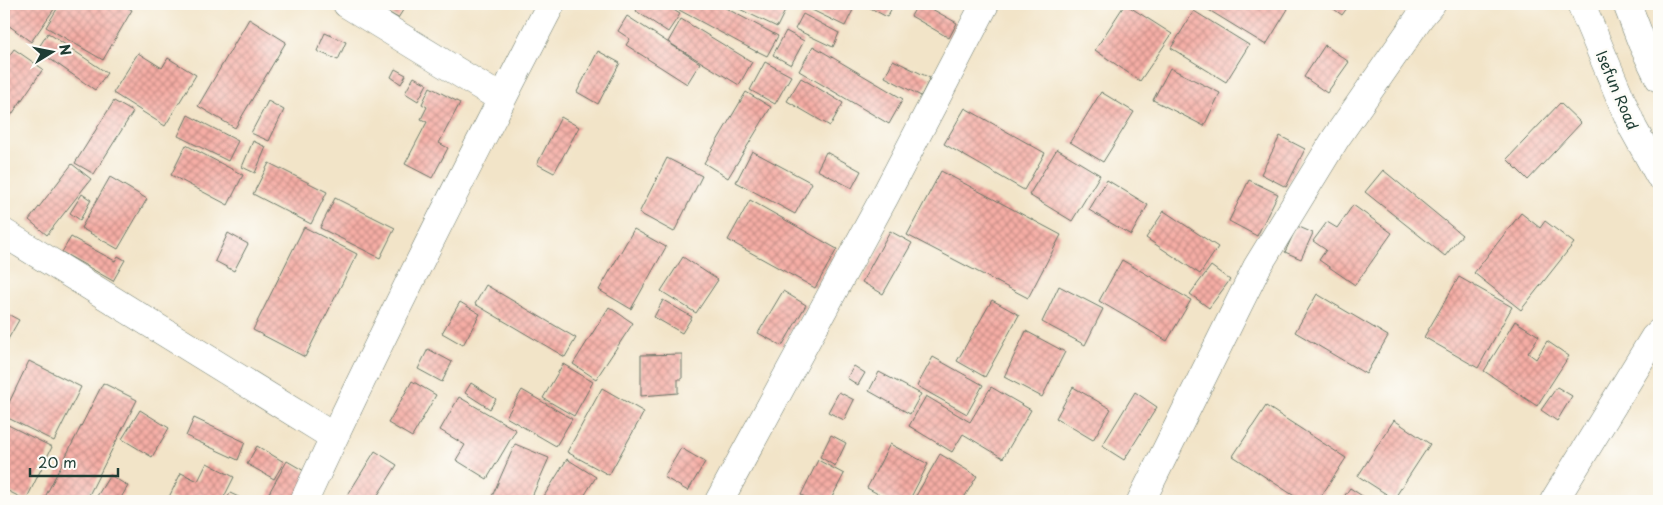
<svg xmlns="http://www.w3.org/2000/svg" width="1663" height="505" viewBox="0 0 1663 505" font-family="'Playpen Sans',sans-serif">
<defs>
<pattern id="building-cross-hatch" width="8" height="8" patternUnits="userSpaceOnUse" patternTransform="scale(1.25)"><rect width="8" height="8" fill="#f6ada5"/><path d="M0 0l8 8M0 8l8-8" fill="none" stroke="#c78e87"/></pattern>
</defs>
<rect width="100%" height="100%" fill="#fdfcf7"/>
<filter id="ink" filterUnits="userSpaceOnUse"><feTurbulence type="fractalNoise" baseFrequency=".02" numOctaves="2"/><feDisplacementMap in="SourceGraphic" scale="10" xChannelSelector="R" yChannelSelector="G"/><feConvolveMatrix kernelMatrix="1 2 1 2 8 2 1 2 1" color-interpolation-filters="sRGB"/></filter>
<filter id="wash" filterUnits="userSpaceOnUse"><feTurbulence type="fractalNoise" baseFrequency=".0096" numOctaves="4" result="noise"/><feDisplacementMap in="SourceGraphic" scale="20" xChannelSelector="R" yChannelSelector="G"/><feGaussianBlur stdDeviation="1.12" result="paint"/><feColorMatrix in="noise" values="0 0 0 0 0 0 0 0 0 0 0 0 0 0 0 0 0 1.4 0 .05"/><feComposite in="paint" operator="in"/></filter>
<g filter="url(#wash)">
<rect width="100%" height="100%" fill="#f2e4c8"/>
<g id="blocks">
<path fill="url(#building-cross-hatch)" d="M4 4H55L57 5 31 42 4 22Z
M60 4H122L132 10 103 60 46 27Z
M374 4H407L398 18Z
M640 4H664L680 14 668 32 636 11Z
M668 4H718L778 36 767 56 757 51V52Z
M729 4H771L785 11 777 27Z
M815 4H856L845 26 812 10Z
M863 4H894L887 17Z
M918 4H923L957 23 949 38 911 16Z
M1125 4 1172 34 1140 81 1095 50Z
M1199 4H1280L1288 9 1266 45Z
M1327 4H1350L1342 15Z
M1194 11 1249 45 1226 82 1171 48Z
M803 14 839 33 833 47 795 29Z
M627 16 700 63 687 84 626 45 630 39 618 31Z
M249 19 286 42 235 128 198 106Z
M681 19 752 62 739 85 668 42Z
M786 31 804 41 791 65 773 55Z
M48 33 107 73 95 90 37 50Z
M325 33 346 42 338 60 317 51Z
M1325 45 1349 62 1327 93 1304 77Z
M813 46 903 99 889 124 799 71Z
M14 49 43 69 4 126V63Z
M598 51 620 63 598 104 577 92Z
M138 53 162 68 168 58 196 75 165 126 113 93Z
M893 60 930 78 921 96 885 77Z
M765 62 791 76 775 104 750 90Z
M1170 68 1220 93 1204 126 1153 100Z
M395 69 406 75 401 84 391 77Z
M414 77 427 84 418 101 405 93Z
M801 78 843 103 830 126 787 101Z
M430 87 460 103 439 143 448 148 432 178 405 164 427 122 421 119 427 107 422 104Z
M746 92 771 107 728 178 704 163Z
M1101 92 1134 112 1103 162 1070 142Z
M114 101 133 112 94 174 75 163Z
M268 101 284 110 269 141 251 133Z
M1560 103 1581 123 1528 180 1507 159Z
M965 108 1045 153 1024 190 944 144Z
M188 115 238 141 228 161 178 136Z
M561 117 579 127 554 173 537 164Z
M1280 136 1305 149 1286 187 1261 174Z
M253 141 266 147 255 173 242 167Z
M186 145 243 175 228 205 171 175Z
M1057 149 1100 175 1072 221 1029 195Z
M752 151 812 183 795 214 736 182Z
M826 152 861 171 852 188 817 170Z
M667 158 702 176 674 232 639 213Z
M269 163 327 192 311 224 253 194Z
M72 164 91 179 47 235 29 220Z
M1383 170 1462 235 1445 256 1365 192Z
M941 171 1061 235 1028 298 907 235Z
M110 177 147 199 118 249 81 228Z
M1107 180 1148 205 1131 235 1089 210Z
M1249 180 1278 194 1257 236 1229 221Z
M82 194 91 200 80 220 70 213Z
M335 198 395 228 380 258 320 228Z
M750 200 837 249 815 288 728 240Z
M1353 205 1392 233 1355 285 1319 260 1326 250 1313 241 1327 222 1337 228Z
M1164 211 1218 247 1200 274 1146 238Z
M1521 213 1540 228 1545 221 1574 243 1521 310 1474 273Z
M1297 226 1313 233 1301 259 1285 252Z
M304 227 357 254 305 357 253 330Z
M634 229 666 247 631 309 599 290Z
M890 231 912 243 883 294 862 282Z
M228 233 248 244 234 271 215 261Z
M71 237 115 261 118 256 125 260 113 281 62 252Z
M683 257 718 280 696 313 661 291Z
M1122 260 1191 300 1167 341 1099 301Z
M1211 266 1230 280 1209 308 1190 294Z
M1459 277 1512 307 1478 368 1424 337Z
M486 285 576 338 565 357 475 304Z
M1059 286 1103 309 1085 345 1042 322Z
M783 291 806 305 782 346 758 333Z
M1317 294 1388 336 1366 374 1295 332Z
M663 300 692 317 682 333 654 317Z
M992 300 1019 315 985 377 957 361Z
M460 302 480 314 463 345 442 333Z
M609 307 633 323 596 379 573 364Z
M4 312 19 320 7 341 4 339Z
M1515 321 1539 336 1528 353 1536 359 1547 341 1569 356 1537 406 1484 371Z
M1026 331 1065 352 1042 397 1004 377Z
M428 349 452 362 442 382 418 369Z
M682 354V379H678V393L641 396V355Z
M933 357 983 385 967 414 917 386Z
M29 361 81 387 54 441 4 416V413Z
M563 364 593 382 574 416 543 398Z
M854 366 865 373 858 385 847 378Z
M879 372 921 394 910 414 869 391Z
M412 381 436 395 412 437 388 423Z
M103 383 137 400 86 501H43Z
M471 383 496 399 490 409 465 393Z
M991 387 1031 410 1003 458 963 434 952 452 909 426 926 396 970 422Z
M1073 387 1111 409 1093 440 1056 418Z
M1557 387 1572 396 1557 421 1541 410Z
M602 388 644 412 609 475 567 452Z
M522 390 572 419 556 446 506 417Z
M839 392 854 400 844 420 828 412Z
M1135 392 1157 407 1124 460 1102 446Z
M459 397 516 430 487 479 456 460 465 445 440 430Z
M1266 406 1346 458 1318 501H1302L1233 456Z
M140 410 169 428 152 457 122 439Z
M194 418 245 442 238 460 186 436Z
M1394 420 1430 444 1394 499 1358 476Z
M4 423 52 447 26 500 4 489Z
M831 435 846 443 835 466 820 457Z
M515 444 549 458 530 501H490Z
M890 444 928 464 909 501H891L867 488Z
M257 446 284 462 274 479 247 464Z
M681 448 705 462 688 491 664 477Z
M375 451 397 465 374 501H344Z
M940 454 977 476 962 501H913Z
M567 459 596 477 581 501H541Z
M818 460 844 474 830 501H813L801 495Z
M287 461 311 475 296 501H268L265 500Z
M207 463 234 477 222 501H178L169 497 181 473 198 481Z
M110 475 128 486 119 501H94Z
M1350 488 1370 501H1341Z
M230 493 247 501H226Z"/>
</g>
</g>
<g filter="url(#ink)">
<use href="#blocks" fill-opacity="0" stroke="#697768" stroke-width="1"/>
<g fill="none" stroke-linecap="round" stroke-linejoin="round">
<g stroke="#697768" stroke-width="29">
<path id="minor" d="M347 4 502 99
M1581 4 1633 128 1659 175
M1627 4 1642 43 1659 78
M4 233 334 437
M304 501C382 333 466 168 551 4
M719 501 885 196 985 4
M1141 501 1257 267 1336 138 1420 17 1431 4
M1554 501 1654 338 1659 333"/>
</g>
<use href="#minor" stroke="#fff" stroke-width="28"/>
</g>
</g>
<g text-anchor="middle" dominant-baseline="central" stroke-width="5" stroke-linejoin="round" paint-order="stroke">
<g font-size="15" fill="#1f3d34" stroke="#fdfcf7">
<text transform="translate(1618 90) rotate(67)">Isefun Road</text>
</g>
</g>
<rect width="1663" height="505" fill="none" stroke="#fdfcf7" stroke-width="20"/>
<g transform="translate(52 52) rotate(80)" stroke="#fdfcf7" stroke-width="4" paint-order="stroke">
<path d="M0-4L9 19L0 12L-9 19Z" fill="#1f3d34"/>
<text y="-8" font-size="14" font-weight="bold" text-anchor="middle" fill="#1f3d34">N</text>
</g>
<path d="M30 468v8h88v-8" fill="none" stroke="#1f3d34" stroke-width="2.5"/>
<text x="38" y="468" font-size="15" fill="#1f3d34" stroke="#fdfcf7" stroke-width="4" paint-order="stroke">20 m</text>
</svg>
